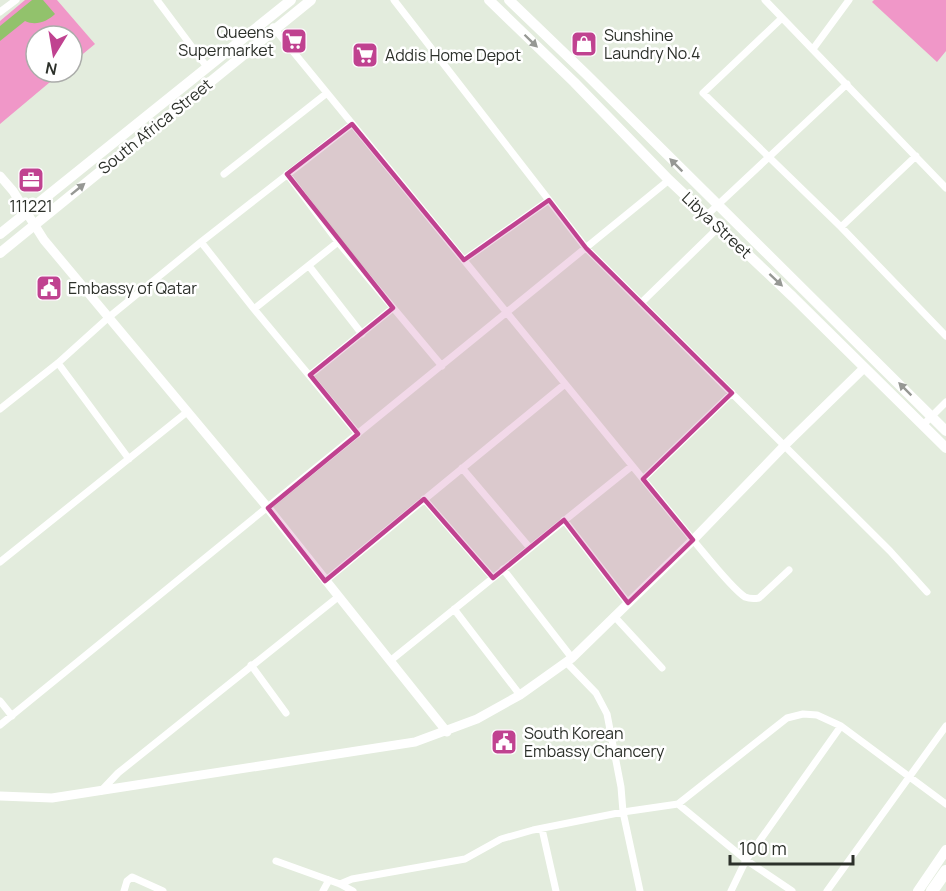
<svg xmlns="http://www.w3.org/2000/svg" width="946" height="891" viewBox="0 0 946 891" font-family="Manrope,sans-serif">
<rect width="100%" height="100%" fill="#e3ecdd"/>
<path fill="#f097c8" d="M25 0H57L95 44 72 63V36H36V72H62L0 124V21Z
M874 0H946V51L937 62 872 2Z"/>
<path fill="#92c26c" d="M32 0H43L55 14C47 22 35 26 25 21L0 41V26Z"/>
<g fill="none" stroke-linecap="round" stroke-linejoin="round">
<path stroke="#fff" stroke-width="7" d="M157 0 207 67
M394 0 586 248 890 551 927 592
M765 0 946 188
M0 12 16 0
M782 18 703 93 841 227 946 336
M273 27 693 540C705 554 732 589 745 597 750 599 754 599 759 598L789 570
M813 49 849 0
M224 174 327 93
M287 174 338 242 442 366
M707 215 847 84
M841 227 916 156
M201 242 254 309 358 434
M464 260 549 200
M309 266 362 334
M641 303 719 227
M254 309 338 242
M58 363 129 459
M310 375 393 308
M0 409 58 363 109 317 201 242 352 124
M923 425 946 402
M462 468 530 548
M643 479 732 393
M424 499 493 578
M564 520 628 603
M0 562 187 412
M503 569 572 658
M325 581 565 384
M454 609 520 695
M614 616 662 668
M390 661 632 466
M566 662 596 693 607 714 621 787 623 812 640 891
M251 665 286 713
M0 701 12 716
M0 725 669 180
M101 791 118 773 338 597
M678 804 746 860 792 891
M542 829 556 891
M276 861 340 884 353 891
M340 884 352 879 465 859 501 839 533 830 623 812 678 804 787 718 803 714 817 715 841 726 946 804
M124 891 127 881 132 877 163 891
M323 891 329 880
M731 891 746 860 841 726
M827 891 946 726"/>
<path stroke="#fff" stroke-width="9" d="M0 176 13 191 44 240 268 508 447 732
M0 796 52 798 415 742 477 719 520 695 572 658 693 540 784 446 864 368"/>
<path stroke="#fff" stroke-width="10" d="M489 0 574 82 669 180 793 297 946 448
M509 0 586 74 946 431
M0 234 291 0
M0 253 311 0
M918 891 946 850"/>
<path stroke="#fff" stroke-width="12" d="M932 891 946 871"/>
</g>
<defs><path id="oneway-solid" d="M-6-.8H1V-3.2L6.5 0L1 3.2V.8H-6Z" transform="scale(1.5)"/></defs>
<g fill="#969894">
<use href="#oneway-solid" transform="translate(531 41) rotate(44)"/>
<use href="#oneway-solid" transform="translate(676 165) rotate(-135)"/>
<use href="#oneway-solid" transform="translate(78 189) rotate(-39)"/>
<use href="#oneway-solid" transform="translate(776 280) rotate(43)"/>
<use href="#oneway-solid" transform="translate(905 389) rotate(-135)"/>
</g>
<path fill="#c04290" fill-opacity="0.2" stroke="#c04290" stroke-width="4.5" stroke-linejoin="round" d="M352 124 464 260 549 200 586 248 732 393 643 479 693 540 628 603 564 520 493 578 424 499 325 581 268 508 358 434 310 375 393 308 287 174Z"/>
<defs>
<g id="supermarket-square" transform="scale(1.35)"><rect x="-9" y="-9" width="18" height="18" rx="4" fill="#c04290" stroke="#fff"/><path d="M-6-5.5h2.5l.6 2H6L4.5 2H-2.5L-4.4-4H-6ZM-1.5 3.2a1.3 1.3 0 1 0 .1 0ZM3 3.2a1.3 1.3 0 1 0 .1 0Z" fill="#fff"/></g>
<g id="shop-square" transform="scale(1.35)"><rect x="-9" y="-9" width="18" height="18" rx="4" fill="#c04290" stroke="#fff"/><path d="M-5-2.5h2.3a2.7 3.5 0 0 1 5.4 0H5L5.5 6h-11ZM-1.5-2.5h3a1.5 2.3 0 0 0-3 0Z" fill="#fff"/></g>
<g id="office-square" transform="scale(1.35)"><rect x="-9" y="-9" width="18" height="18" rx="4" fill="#c04290" stroke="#fff"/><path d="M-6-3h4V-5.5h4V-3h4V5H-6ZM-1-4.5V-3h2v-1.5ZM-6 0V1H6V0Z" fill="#fff"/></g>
<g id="civic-square" transform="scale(1.35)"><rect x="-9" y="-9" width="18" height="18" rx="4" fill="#c04290" stroke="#fff"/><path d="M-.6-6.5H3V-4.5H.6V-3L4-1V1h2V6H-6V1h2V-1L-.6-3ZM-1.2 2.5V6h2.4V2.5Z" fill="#fff"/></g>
</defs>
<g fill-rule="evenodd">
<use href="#supermarket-square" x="294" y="41"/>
<use href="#shop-square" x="584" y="44"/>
<use href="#supermarket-square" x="365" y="55"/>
<use href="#office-square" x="31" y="180"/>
<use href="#civic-square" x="49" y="288"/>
<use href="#civic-square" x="504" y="742"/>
</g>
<g text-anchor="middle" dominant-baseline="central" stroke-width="5" stroke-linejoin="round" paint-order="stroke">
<g font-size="16" fill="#2c302a" stroke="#fff" text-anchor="start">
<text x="274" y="32" text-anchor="end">Queens<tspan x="274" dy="18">Supermarket</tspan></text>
<text x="604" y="35">Sunshine<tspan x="604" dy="18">Laundry No.4</tspan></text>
<text x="385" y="55">Addis Home Depot</text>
<text x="31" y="206" text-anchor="middle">111221</text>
<text x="68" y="288">Embassy of Qatar</text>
<text x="524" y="733">South Korean<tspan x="524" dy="18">Embassy Chancery</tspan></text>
</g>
<g font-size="16" fill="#2c302a" stroke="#fff">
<text transform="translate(155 126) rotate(-39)">South Africa Street</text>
<text transform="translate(717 225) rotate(43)">Libya Street</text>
</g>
</g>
<g transform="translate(54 54) rotate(191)"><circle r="28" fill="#ffffff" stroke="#abacaa" stroke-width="1.5"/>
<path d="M0-4.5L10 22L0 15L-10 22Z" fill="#c04290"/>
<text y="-9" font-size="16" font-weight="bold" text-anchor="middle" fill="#2c302a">N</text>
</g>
<path d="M730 855v9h123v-9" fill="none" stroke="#2c302a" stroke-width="3"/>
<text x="739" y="855" font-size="18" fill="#2c302a" stroke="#ffffff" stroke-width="4.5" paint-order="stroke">100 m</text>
</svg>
